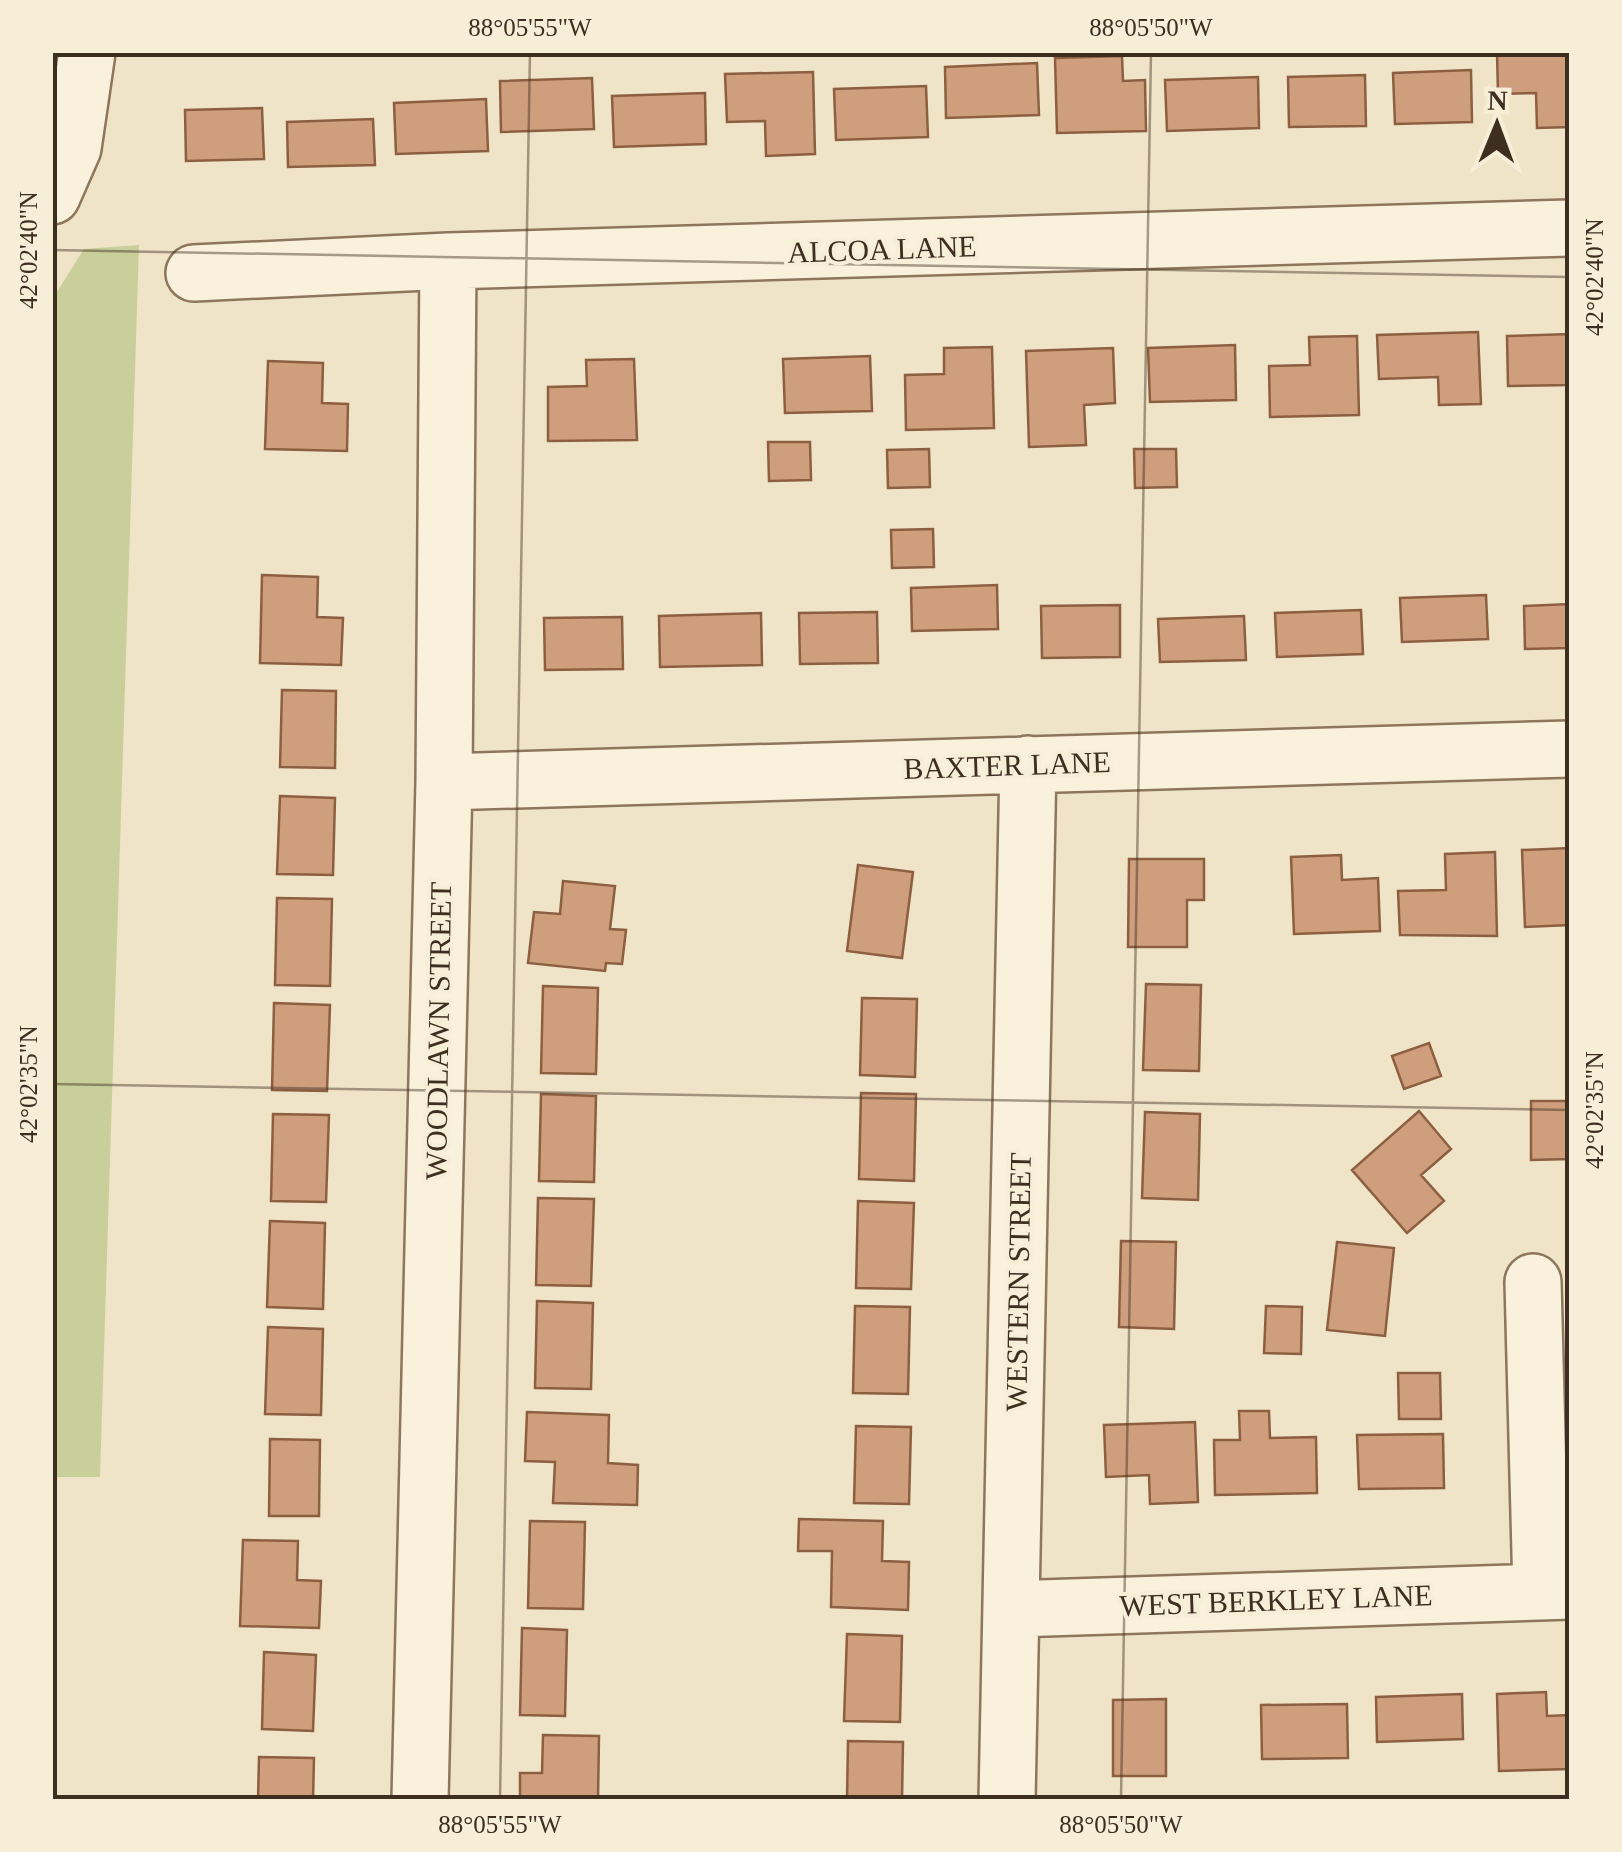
<svg xmlns="http://www.w3.org/2000/svg" width="1622" height="1852" viewBox="0 0 1622 1852" font-family="Georgia,serif">
<rect width="100%" height="100%" fill="#f0e4c8"/>
<path fill="#c9cf9b" d="M139 245 100 1477H53V298L84 249Z"/>
<path fill="#cf9f7d" stroke="#8d5f41" stroke-width="2.5" d="M1497 52H1570V127L1537 128 1536 93 1498 94Z
M1122 56 1123 81 1145 80 1146 131 1057 133 1055 58Z
M1037 63 1039 115 946 118 945 67Z
M1471 70 1472 122 1395 124 1393 73Z
M813 72 815 154 766 156 765 121 727 122 725 74Z
M1365 75 1366 126 1289 127 1288 77Z
M1258 77 1259 128 1167 131 1165 80Z
M592 78 594 129 501 132 500 81Z
M926 86 928 137 836 140 834 89Z
M705 93 706 144 614 147 612 96Z
M486 99 488 151 396 154 394 103Z
M262 108 264 159 186 161 185 110Z
M373 119 375 165 288 167 287 122Z
M1478 332 1481 404 1439 405 1438 377 1379 379 1377 335Z
M1570 334V385L1508 386 1507 336Z
M1357 336 1359 415 1270 417 1269 366 1310 365 1309 337Z
M1235 345 1236 400 1150 402 1148 348Z
M992 347 994 428 906 430 905 375 944 374V348Z
M1113 348 1115 403 1084 405 1086 445 1029 447 1026 351Z
M870 356 872 411 785 413 783 359Z
M634 359 637 440 548 441V387L587 386 586 360Z
M268 361 323 363 322 403 348 404 347 451 265 449Z
M768 442H810L811 480 769 481Z
M929 449 930 487 888 488 887 450Z
M1134 449H1176L1177 487 1135 488Z
M933 529 934 567 892 568 891 530Z
M262 575 318 577 317 617 343 618 341 665 260 663Z
M997 585 998 629 912 631 911 588Z
M1486 595 1488 639 1402 642 1400 598Z
M1570 604V648L1525 649 1524 606Z
M1120 605V657L1042 658 1041 606Z
M1361 610 1363 654 1277 657 1275 613Z
M877 612 878 663 800 664 799 613Z
M761 613 762 665 660 667 659 616Z
M1244 616 1246 660 1160 662 1158 619Z
M622 617 623 669 545 670 544 618Z
M282 690 336 691 335 768 280 767Z
M280 796 335 798 333 875 277 874Z
M1570 848V925L1525 927 1522 850Z
M1495 852 1497 936 1400 935 1398 891 1446 890 1445 854Z
M1341 855 1342 880 1378 878 1380 931 1294 934 1291 857Z
M1129 859H1204V900H1187V947H1128Z
M858 865 913 872 902 958 847 951Z
M563 881 615 886 610 929 626 930 622 964 606 963 605 971 528 963 534 912 560 914Z
M277 898 332 899 330 986 275 985Z
M1146 984 1201 985 1199 1071 1143 1070Z
M543 986 598 988 596 1074 541 1073Z
M862 998 917 999 915 1077 860 1075Z
M274 1003 330 1005 327 1091 272 1090Z
M1429 1043 1441 1076 1404 1089 1392 1056Z
M861 1093 916 1094 914 1181 859 1179Z
M541 1094 596 1096 594 1182 539 1181Z
M1531 1101H1570V1159L1531 1160Z
M1419 1111 1451 1149 1421 1175 1444 1201 1407 1233 1352 1170Z
M1145 1112 1200 1114 1198 1200 1142 1198Z
M273 1114 329 1115 326 1202 271 1201Z
M538 1198 594 1199 591 1286 536 1285Z
M858 1201 914 1203 911 1289 856 1288Z
M270 1221 325 1223 323 1309 267 1307Z
M1121 1241 1176 1242 1174 1329 1119 1327Z
M1337 1242 1394 1248 1385 1336 1327 1330Z
M537 1301 593 1303 591 1389 535 1388Z
M855 1306 910 1307 908 1394 853 1393Z
M1266 1306 1302 1307 1301 1354 1264 1353Z
M268 1327 323 1329 321 1415 265 1414Z
M1398 1373H1440L1441 1419H1399Z
M1239 1411H1269L1270 1438 1316 1437 1317 1493 1215 1495 1214 1440H1240Z
M527 1412 609 1415 608 1463 638 1465 637 1505 553 1503 555 1462 525 1461Z
M1195 1422 1198 1502 1150 1504 1149 1475 1106 1477 1104 1425Z
M856 1426 911 1427 909 1504 854 1503Z
M1443 1434 1444 1488 1359 1489 1357 1435Z
M270 1439 320 1440 319 1516H269Z
M799 1519 883 1521 882 1561 909 1562 908 1610 831 1607 832 1551H798Z
M530 1521 585 1522 583 1609 528 1608Z
M243 1540 298 1541 297 1580 321 1581 319 1628 240 1626Z
M522 1628 567 1630 565 1716 520 1715Z
M847 1634 902 1636 900 1722 844 1721Z
M264 1652 316 1655 313 1731 262 1729Z
M1546 1692 1547 1716 1570 1715V1769L1499 1771 1497 1694Z
M1462 1694 1463 1739 1377 1742 1376 1697Z
M1166 1699V1776H1113V1700Z
M1347 1704 1348 1758 1262 1759 1261 1705Z
M543 1735 599 1736 598 1800H520V1773H542Z
M848 1741 903 1742 902 1800H847Z
M259 1757 314 1758 313 1800H258Z"/>
<g fill="none" stroke-linecap="round" stroke-linejoin="round">
<g stroke="#8d765c" stroke-width="60">
<path id="minor" d="M52 196 73 148 87 52
M194 273 448 261 1570 228
M444 782 1570 749
M1533 1282 1541 1592
M1012 1609 1570 1591
M420 1800 444 782 448 261
M1007 1800 1028 764"/>
</g>
<use href="#minor" stroke="#faf1dc" stroke-width="55"/>
</g>
<path fill="none" stroke="#3d2e20" stroke-width="2.5" stroke-opacity="0.45" d="M52 250 1570 277M52 1084 1570 1110M500 1800 530 52M1121 1800 1151 52"/>
<g text-anchor="middle" dominant-baseline="central" stroke-width="8" stroke-linejoin="round" paint-order="stroke">
<g font-size="30" fill="#3d2e20" stroke="#f7eed8">
<text transform="translate(882 249) rotate(-2)">ALCOA LANE</text>
<text transform="translate(1007 765) rotate(-2)">BAXTER LANE</text>
<text transform="translate(438 1031) rotate(-89)">WOODLAWN STREET</text>
<text transform="translate(1018 1282) rotate(-89)">WESTERN STREET</text>
<text transform="translate(1276 1600) rotate(-2)">WEST BERKLEY LANE</text>
</g>
</g>
<rect width="1622" height="1852" fill="none" stroke="#f7eed8" stroke-width="110"/>
<g transform="translate(1497 125) rotate(1)" stroke="#f7eed8" stroke-width="8" paint-order="stroke">
<path d="M0-8L18 38L0 25L-18 38Z" fill="#3d2e20"/>
<text y="-15" font-size="28" font-weight="bold" text-anchor="middle" fill="#3d2e20">N</text>
</g>
<rect x="55" y="55" width="1512" height="1742" fill="none" stroke="#3d2e20" stroke-width="4"/>
<g font-size="25" text-anchor="middle" fill="#3d2e20">
<text x="530" y="36">88°05'55"W</text>
<text x="1151" y="36">88°05'50"W</text>
<text transform="translate(28 250) rotate(-90)" y="9">42°02'40"N</text>
<text transform="translate(1594 277) rotate(-90)" y="9">42°02'40"N</text>
<text transform="translate(28 1084) rotate(-90)" y="9">42°02'35"N</text>
<text transform="translate(1594 1110) rotate(-90)" y="9">42°02'35"N</text>
<text x="500" y="1833">88°05'55"W</text>
<text x="1121" y="1833">88°05'50"W</text>
</g>
</svg>
